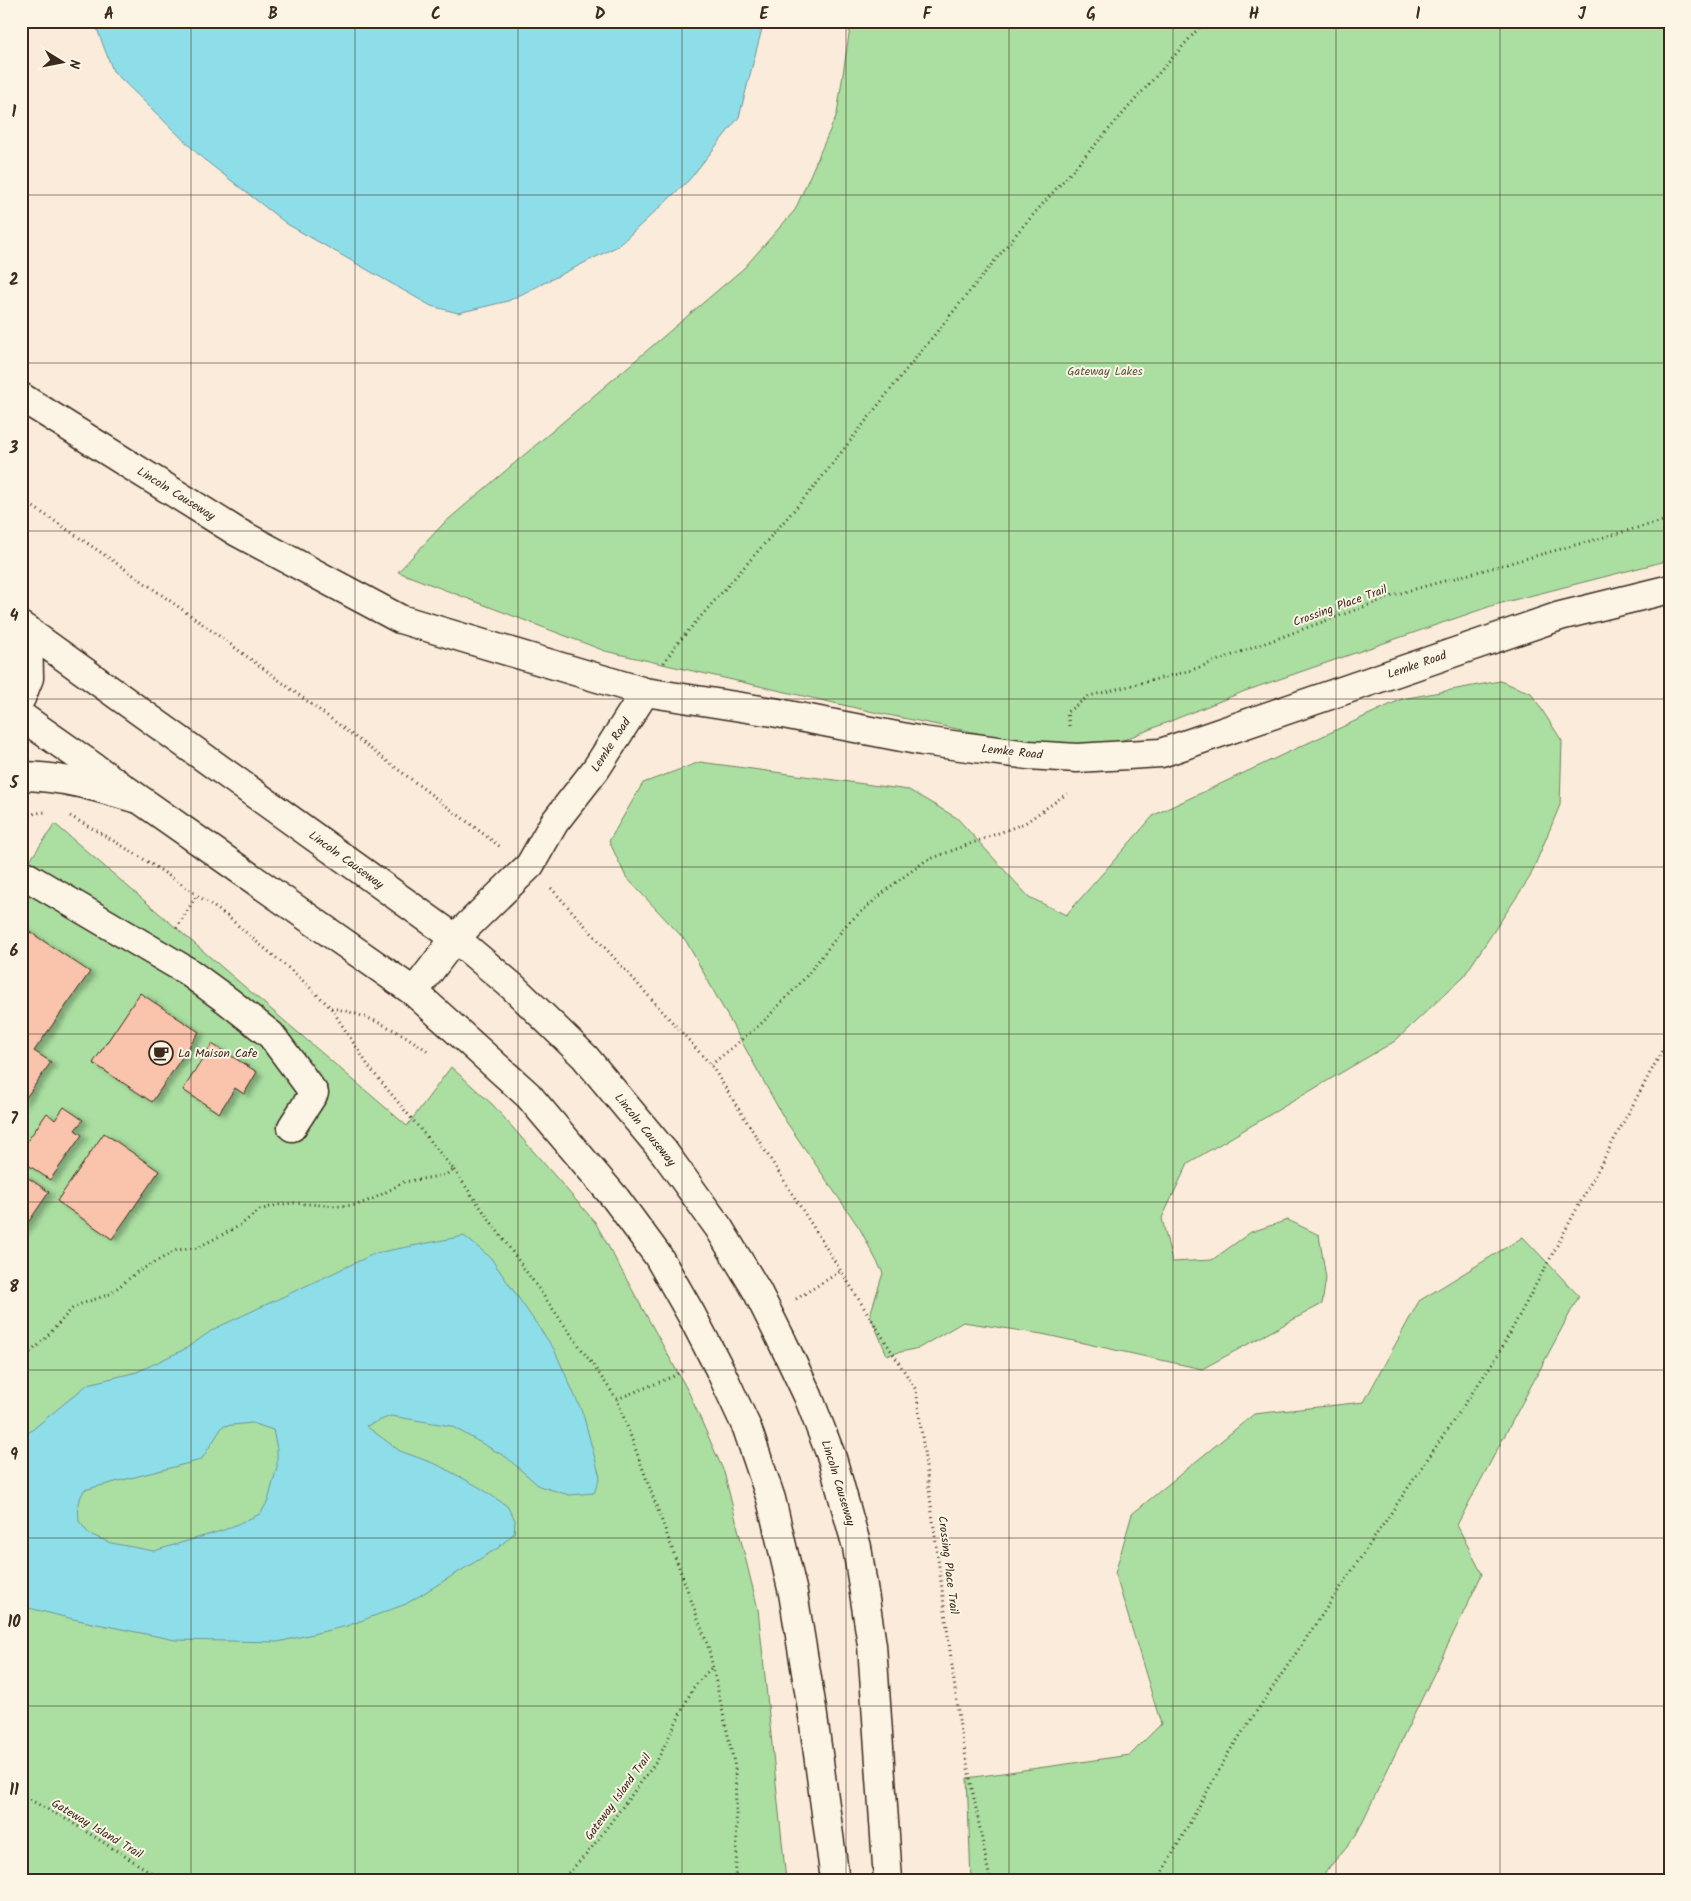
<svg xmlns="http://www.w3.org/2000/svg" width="1691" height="1901" viewBox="0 0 1691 1901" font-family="Kalam,sans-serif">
<defs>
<filter id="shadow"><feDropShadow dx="5.5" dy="3" stdDeviation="2.5" flood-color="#0004"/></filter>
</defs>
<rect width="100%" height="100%" fill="#fbebda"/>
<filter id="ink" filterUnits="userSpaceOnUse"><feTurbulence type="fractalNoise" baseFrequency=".02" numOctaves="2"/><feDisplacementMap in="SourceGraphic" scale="10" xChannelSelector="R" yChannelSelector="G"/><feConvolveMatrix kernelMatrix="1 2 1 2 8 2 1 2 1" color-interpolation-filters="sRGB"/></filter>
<g filter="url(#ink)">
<path fill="#aadfa1" stroke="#728460" d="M851 21H1670V560L1494 605 1245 691 1116 743 1047 747 878 713 605 651 398 572 443 524 744 268 795 210 837 114Z
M1500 681 1531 693 1562 741 1560 805 1530 877 1464 976 1395 1041 1188 1163 1162 1218 1172 1262 1212 1260 1251 1232 1288 1220 1319 1235 1326 1278 1322 1304 1202 1369 1042 1334 963 1322 919 1348 887 1355 870 1315 883 1273 860 1229 785 1120 686 941 626 877 609 841 643 783 700 762 909 790 957 818 1029 897 1066 915 1154 815 1402 699Z
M55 824 407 1126 451 1067 493 1105 595 1222 689 1393 724 1472 758 1609 786 1880H21V873Z
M1523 1237 1579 1296 1457 1525 1482 1574 1356 1835 1319 1880H971L967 1778 1130 1755 1161 1724 1115 1573 1132 1514 1254 1414 1364 1402 1419 1301Z"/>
<path fill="#8edee9" stroke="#6d9698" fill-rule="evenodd" d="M94 21H764L739 117 689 180 618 246 508 301 458 313 431 306 287 224 201 157 113 71Z
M464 1236 490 1257 554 1349 583 1414 600 1477 594 1493 569 1495 539 1486 506 1457 451 1426 391 1416 366 1426 400 1451 438 1465 479 1487 507 1506 515 1520 514 1533 498 1548 406 1604 347 1626 278 1642 175 1640 73 1619 21 1606V1439L88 1384 137 1372 185 1349 214 1329 376 1253ZM252 1423 273 1430 277 1449V1467L268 1501 260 1514 224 1530 154 1551 111 1543 89 1534 79 1521 78 1503 84 1490 201 1460 223 1426Z"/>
<path fill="#f9c3ac" stroke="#3b2a1e" filter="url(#shadow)" d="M21 926 90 972 34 1051 51 1062 21 1105Z
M140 993 199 1032 152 1102 93 1063Z
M212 1044 257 1072 244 1094 235 1088 219 1113 183 1090Z
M64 1107 83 1120 75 1130 82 1135 50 1180 21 1160V1150L47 1113 55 1120Z
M104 1133 159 1171 112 1239 57 1201Z
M21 1173 49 1192 21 1233Z"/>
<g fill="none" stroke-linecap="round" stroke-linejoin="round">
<g stroke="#3b2a1e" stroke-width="31">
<path id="minor" d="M21 397 237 532 400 619 645 692 773 712 922 741 1028 755 1077 758 1161 753 1560 616 1670 589
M21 776C60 776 97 787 134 798
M21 873 187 971 228 1001 271 1035 314 1093 292 1127
M455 938 530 865 554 823 596 769 645 692"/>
</g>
<g stroke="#3b2a1e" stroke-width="31">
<path id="secondary" d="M21 626 455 938 513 987 585 1057 664 1152
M21 698 29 678 28 630
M21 716 414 992 528 1095 616 1199
M414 992 455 938
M781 1339 808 1396 832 1458 857 1547 872 1645 888 1880
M720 1370 747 1428 771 1499 793 1593 812 1709 835 1880"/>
</g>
<path stroke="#3b2a1e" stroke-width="3" stroke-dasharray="1 4" stroke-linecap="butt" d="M21 499C187 607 344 729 502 848
M664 663 675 646 815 486 905 371 1018 232 1205 21
M1069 726 1067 712 1089 696 1189 671 1404 592 1670 519
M70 816C114 840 156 866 197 895
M21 822 35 813 47 812
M551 888 711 1065 916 1390 960 1727 990 1880
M331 1008C367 1014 400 1031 429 1052
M711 1065 763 1022 804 979 847 924 890 887 925 861 1025 823 1068 793V790
M454 1170 617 1399 708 1646 735 1767 737 1850 735 1880
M796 1299 841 1271
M21 1356 29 1353 40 1344 72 1309 81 1304 110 1294 137 1272 177 1250 197 1248 239 1226 260 1210 277 1205 293 1203 339 1206 357 1205 375 1198 404 1182 445 1175 454 1170 369 1067 331 1008 298 976 257 942 227 916 197 895 176 929
M617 1399 672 1377 685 1369
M21 1795 71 1822 163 1880
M561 1880 587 1854 657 1761 693 1688 712 1667
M1158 1880 1229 1752 1498 1355 1670 1036"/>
<use href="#minor" stroke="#fcf5e5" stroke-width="28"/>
<use href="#secondary" stroke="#fcf5e5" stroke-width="28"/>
<g stroke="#3b2a1e" stroke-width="31" stroke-linecap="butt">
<path id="secondary-bridge" d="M664 1152 719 1228 757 1291 781 1339
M616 1199 658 1256 691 1314 720 1370"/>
</g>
<use href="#secondary-bridge" stroke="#fcf5e5" stroke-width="28"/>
</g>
</g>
<path fill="none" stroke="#3b2a1e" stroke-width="1" stroke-opacity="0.55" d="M191 21V1880M355 21V1880M518 21V1880M682 21V1880M846 21V1880M1009 21V1880M1173 21V1880M1336 21V1880M1500 21V1880M21 195H1670M21 363H1670M21 531H1670M21 699H1670M21 867H1670M21 1034H1670M21 1202H1670M21 1370H1670M21 1538H1670M21 1706H1670"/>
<defs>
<g id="cafe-ring" transform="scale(1.25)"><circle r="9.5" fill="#fcf5e5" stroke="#3b2a1e" stroke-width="1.5"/><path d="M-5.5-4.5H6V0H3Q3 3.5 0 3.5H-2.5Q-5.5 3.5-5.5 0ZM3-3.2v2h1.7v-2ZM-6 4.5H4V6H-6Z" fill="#3b2a1e"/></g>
</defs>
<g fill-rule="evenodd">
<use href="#cafe-ring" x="161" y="1053"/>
</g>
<g text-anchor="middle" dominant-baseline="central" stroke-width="4" stroke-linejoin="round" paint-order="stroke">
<g font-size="12" fill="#57573f" stroke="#fcf5e5">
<text x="1105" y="371">Gateway Lakes</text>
</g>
<g font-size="12" fill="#3b2a1e" stroke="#fcf5e5">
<text transform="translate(176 494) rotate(32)">Lincoln Causeway</text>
<text transform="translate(1340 606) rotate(-20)">Crossing Place Trail</text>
<text transform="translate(1417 665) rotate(-19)">Lemke Road</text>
<text transform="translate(611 745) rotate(-57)">Lemke Road</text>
<text transform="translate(1012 752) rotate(6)">Lemke Road</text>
<text transform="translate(346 860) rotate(36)">Lincoln Causeway</text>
<text transform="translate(645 1130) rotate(51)">Lincoln Causeway</text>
<text transform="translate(838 1483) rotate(73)">Lincoln Causeway</text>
<text transform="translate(948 1565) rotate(83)">Crossing Place Trail</text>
<text transform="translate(618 1797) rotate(-54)">Gateway Island Trail</text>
<text transform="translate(97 1829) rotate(31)">Gateway Island Trail</text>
</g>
<g font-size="12" fill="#3b2a1e" stroke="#fcf5e5" text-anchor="start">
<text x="178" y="1053">La Maison Cafe</text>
</g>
</g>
<rect width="1691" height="1901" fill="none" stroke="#fcf5e5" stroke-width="55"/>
<g transform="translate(62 62) rotate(100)" stroke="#fcf5e5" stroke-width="4" paint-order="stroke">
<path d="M0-4L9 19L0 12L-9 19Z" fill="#3b2a1e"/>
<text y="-8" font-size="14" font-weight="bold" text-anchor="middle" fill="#3b2a1e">N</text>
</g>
<rect x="28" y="28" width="1636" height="1846" fill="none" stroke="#3b2a1e" stroke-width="2"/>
<g font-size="16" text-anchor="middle" font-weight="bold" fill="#3b2a1e">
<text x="109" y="19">A</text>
<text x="273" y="19">B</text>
<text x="436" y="19">C</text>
<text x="600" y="19">D</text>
<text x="764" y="19">E</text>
<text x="927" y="19">F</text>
<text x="1091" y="19">G</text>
<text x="1254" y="19">H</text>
<text x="1418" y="19">I</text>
<text x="1582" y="19">J</text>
<text x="14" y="117">1</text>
<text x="14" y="285">2</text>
<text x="14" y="453">3</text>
<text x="14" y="621">4</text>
<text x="14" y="788">5</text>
<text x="14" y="956">6</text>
<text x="14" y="1124">7</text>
<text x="14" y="1292">8</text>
<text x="14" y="1460">9</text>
<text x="14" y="1627">10</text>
<text x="14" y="1795">11</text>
</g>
</svg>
